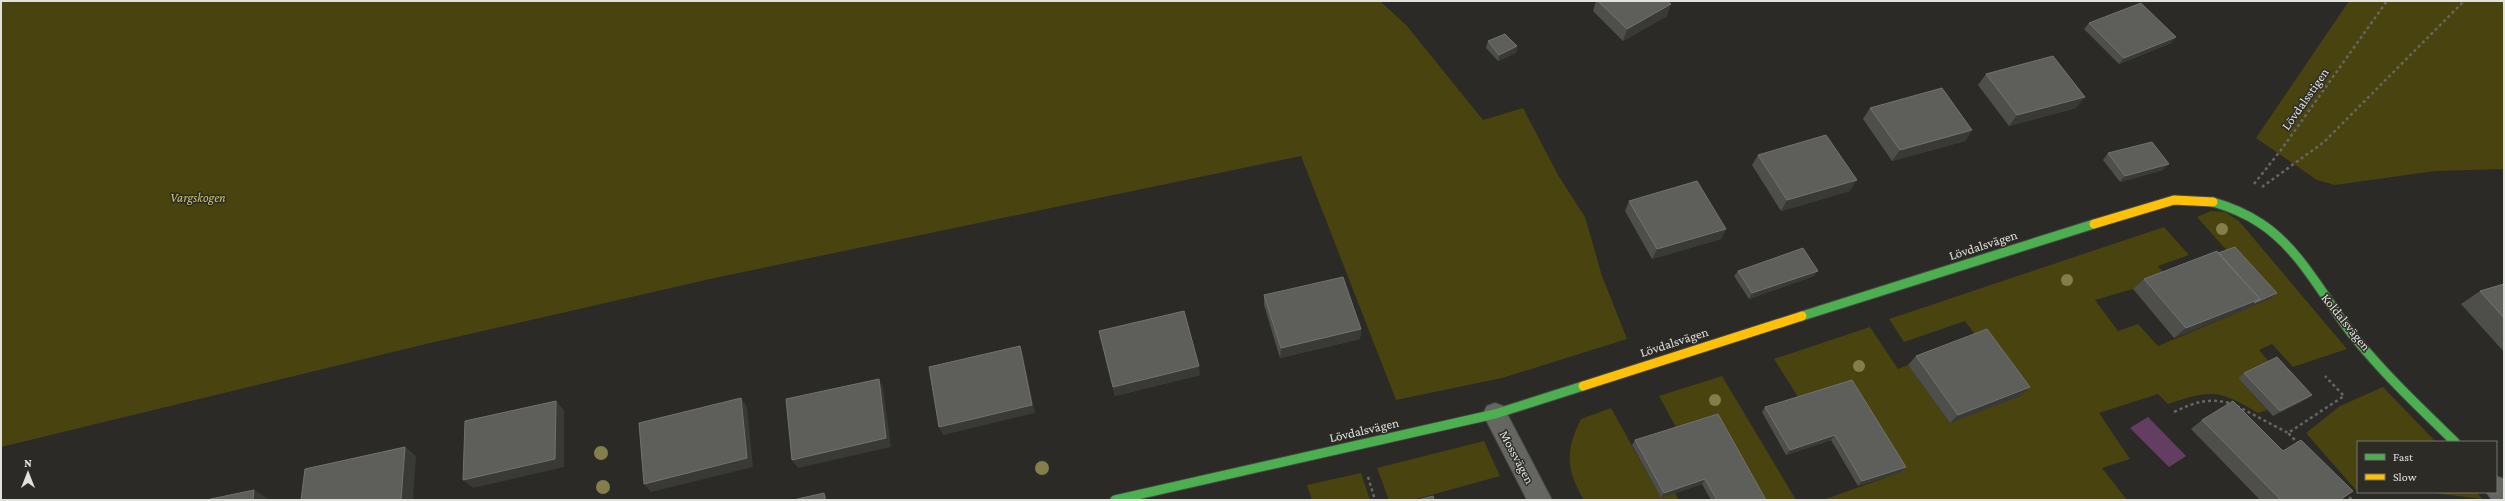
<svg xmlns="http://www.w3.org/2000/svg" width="2505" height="501" viewBox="0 0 2505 501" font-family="'Crimson Pro',serif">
<rect width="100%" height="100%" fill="#2b2a27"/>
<path fill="#48430f" d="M1 1H1380L1407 26 1483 120 1523 108 1558 175 1585 217 1602 276 1627 339 1502 378 1396 400 1301 156 719 277 426 344 1 447Z
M2349 1H2504V169L2435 171 2335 185 2317 180 2256 138Z
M2211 211 2225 212 2239 221 2347 349 2293 367 2272 344 2259 350 2270 363 2238 378 2267 410 2258 413C2218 389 2211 390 2168 404L2158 394 2099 413 2130 459 2102 468 2127 500H1823L1901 472 1800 400 1774 359 1870 327 1898 369 1908 365 1950 423 2021 396 1965 321 1904 342 1889 319 2164 227 2189 255 2158 266 2166 276 2133 289 2095 300 2118 331 2138 324 2158 346 2270 299 2197 217Z
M1722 376 1796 500H1760L1678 431 1659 396Z
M2383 387 2436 442H2358V490H2356L2306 433 2340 406Z
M1611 408 1661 498 1675 493 1679 500H1584C1566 470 1565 451 1581 419Z
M1484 441 1500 476 1413 500H1389L1377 468Z
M1361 473 1370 500H1312L1307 485Z
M2424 492H2477L2482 499Z"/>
<path fill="#643e62" d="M2148 417 2186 456 2169 467 2130 428Z"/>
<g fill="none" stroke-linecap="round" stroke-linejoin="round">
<g stroke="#484846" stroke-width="2">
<path id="street" d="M1495 403 1503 406 1552 500H1527L1483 414 1487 406Z
M2496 476 2504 479V500H2492L2486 492H2496Z"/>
</g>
<g stroke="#484846" stroke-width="11">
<path id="fast" d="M2213 202C2230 207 2245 213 2260 223 2302 250 2325 301 2356 339 2386 376 2421 409 2455 442
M1802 316 2094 224
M1115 500 1495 414 1583 386"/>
</g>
<g stroke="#484846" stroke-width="11">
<path id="slow" d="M2094 224 2174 200 2213 202
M1583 386 1802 316"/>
</g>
<path stroke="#666663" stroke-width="2.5" stroke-dasharray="3 3" stroke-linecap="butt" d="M2254 184 2281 150 2387 1
M2262 187 2324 142 2464 1
M2237 406 2288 433
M2174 412C2195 402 2210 397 2232 404
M2299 444 2288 433 2344 396 2325 376
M1368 477 1375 500
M2345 493 2352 500"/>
<use href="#street" fill="#656562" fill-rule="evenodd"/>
<use href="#fast" stroke="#4caf50" stroke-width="9"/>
<use href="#slow" stroke="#ffc107" stroke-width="9"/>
</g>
<g fill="#847e4b">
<circle cx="2222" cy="229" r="6"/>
<circle cx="2067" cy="280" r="6"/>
<circle cx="1859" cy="366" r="6"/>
<circle cx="1715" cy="400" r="6"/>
<circle cx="601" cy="453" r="7"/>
<circle cx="1042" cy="468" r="7"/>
<circle cx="603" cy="487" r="7"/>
</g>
<path fill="#4e4e4b" d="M1596 1H1667V16L1623 41 1593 11Z
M2089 23 2171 43 2119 64 2084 29Z
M1488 41 1517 46 1516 53 1498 61 1486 48Z
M1986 74 2076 108 2009 126 1978 85Z
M1870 108 1972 130 1965 141 1892 161 1863 119Z
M2108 153 2163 170 2120 182 2103 160Z
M1758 155 1850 191 1781 211 1752 165Z
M1629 201 1726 229 1721 239 1652 259 1625 211Z
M2218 253 2270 299 2248 308 2174 338 2133 289 2144 279Z
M1738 271 1814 276 1749 299 1734 276Z
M2504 284V352L2461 304 2480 291Z
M1264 295 1361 329 1360 339 1280 358 1264 305Z
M1099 331 1200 375 1115 396Z
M1916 356 2021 396 1950 423 1908 365Z
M2244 373 2312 395 2305 400 2273 416 2238 378Z
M1852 380 1906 467 1901 472 1858 486 1831 440 1786 455 1762 412 1765 407Z
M2202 420 2283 451 2340 500H2260L2191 429Z
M1635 440 1766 500H1711L1702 484 1661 498 1632 445Z"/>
<path fill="#393936" d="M1671 4 1667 16 1623 41 1627 29Z
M2176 37 2171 43 2119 64 2124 58Z
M1517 46 1516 53 1498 61 1499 55Z
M2085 97 2076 108 2009 126 2017 115Z
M1972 130 1965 141 1892 161 1900 150Z
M2169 164 2163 170 2120 182 2125 176Z
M1857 180 1850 191 1781 211 1787 200Z
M1726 229 1721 239 1652 259 1657 249Z
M1818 271 1814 276 1749 299 1752 293Z
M2277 293 2270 299 2248 308 2174 338 2186 328 2260 299Z
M1361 329 1360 339 1280 358 1281 348Z
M1020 346 1023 355 1035 413 943 435 939 427Z
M1199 366 1200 375 1115 396 1113 387Z
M879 379 883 388 891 447 798 468 792 460Z
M2030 387 2021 396 1950 423 1958 415Z
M2312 395 2305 400 2273 416 2280 411Z
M741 398 747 407 753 467 651 492 644 484Z
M556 401 564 410V467L473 488 463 480Z
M1835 435 1831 440 1786 455 1790 450Z
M405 447 416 456 413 500H401Z
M1906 467 1901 472 1858 486 1862 481Z
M1705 479 1702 484 1661 498 1664 493Z
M254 490 267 498V500H253Z
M824 493 827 497V500H825Z"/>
<path fill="#5e5e5b" stroke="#72726f" d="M1598 1H1667L1671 4 1627 29Z
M2141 3 2176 37 2124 58 2089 23Z
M1505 34 1517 46 1499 55 1488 41Z
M2053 56 2085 97 2017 115 1986 74Z
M1942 88 1972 130 1900 150 1870 108Z
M1826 135 1857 180 1787 200 1758 155Z
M2152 142 2169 164 2125 176 2108 153Z
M1697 181 1726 229 1657 249 1629 201Z
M2235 247 2277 293 2254 303 2260 299 2218 253Z
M1803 248 1818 271 1752 293 1738 271Z
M2217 251 2260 299 2186 328 2144 279Z
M1343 277 1361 329 1281 348 1264 295Z
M2504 284V318L2480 291Z
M1184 311 1199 366 1113 387 1099 331Z
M1987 329 2030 387 1958 415 1916 356Z
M1020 346 1032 405 939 427 929 367Z
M2277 357 2312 395 2280 411 2244 373Z
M879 379 886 438 792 460 786 399Z
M1852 380 1906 467 1862 481 1835 435 1790 450 1765 407Z
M741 398 747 458 644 484 639 423Z
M556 401 555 459 463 480 465 421Z
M2233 401 2283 451 2301 440 2353 491 2340 500H2281L2202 420Z
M1718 414 1766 500H1717L1705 479 1664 493 1635 440Z
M405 447 401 500H301L305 469Z
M254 490 253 500H206Z
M824 493 825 500H793Z
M1433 496 1434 500H1418Z"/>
<g text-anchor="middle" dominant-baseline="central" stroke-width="3" stroke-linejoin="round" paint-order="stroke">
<g font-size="13" fill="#e1e1dd" stroke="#2c2b26">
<text transform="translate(2305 99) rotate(-55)">Lövdalsstigen</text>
<text transform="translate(1983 245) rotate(-18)">Lövdalsvägen</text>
<text transform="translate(2346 322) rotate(51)">Koldalsvägen</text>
<text transform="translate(1674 342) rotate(-18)">Lövdalsvägen</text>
<text transform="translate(1364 430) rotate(-13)">Lövdalsvägen</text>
<text transform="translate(1517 457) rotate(62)">Mossvägen</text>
</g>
<g font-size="13" font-style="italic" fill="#ccc369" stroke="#2c2b26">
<text x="198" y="197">Vargskogen</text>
</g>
</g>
<rect width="2505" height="501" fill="none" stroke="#e1e1dd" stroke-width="4"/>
<rect x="2357" y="441" width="140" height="52" fill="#2c2b26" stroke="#74746f"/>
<rect x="2365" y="454" width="20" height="6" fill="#4caf50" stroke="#74746f"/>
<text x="2393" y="461" font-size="12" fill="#e1e1dd">Fast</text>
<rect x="2365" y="474" width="20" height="6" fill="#ffc107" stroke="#74746f"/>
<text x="2393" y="481" font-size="12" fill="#e1e1dd">Slow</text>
<g transform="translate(28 473)" stroke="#2c2b26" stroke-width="3" paint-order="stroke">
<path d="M0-3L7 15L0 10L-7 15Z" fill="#e1e1dd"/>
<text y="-6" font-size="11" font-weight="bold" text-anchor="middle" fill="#e1e1dd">N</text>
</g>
</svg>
